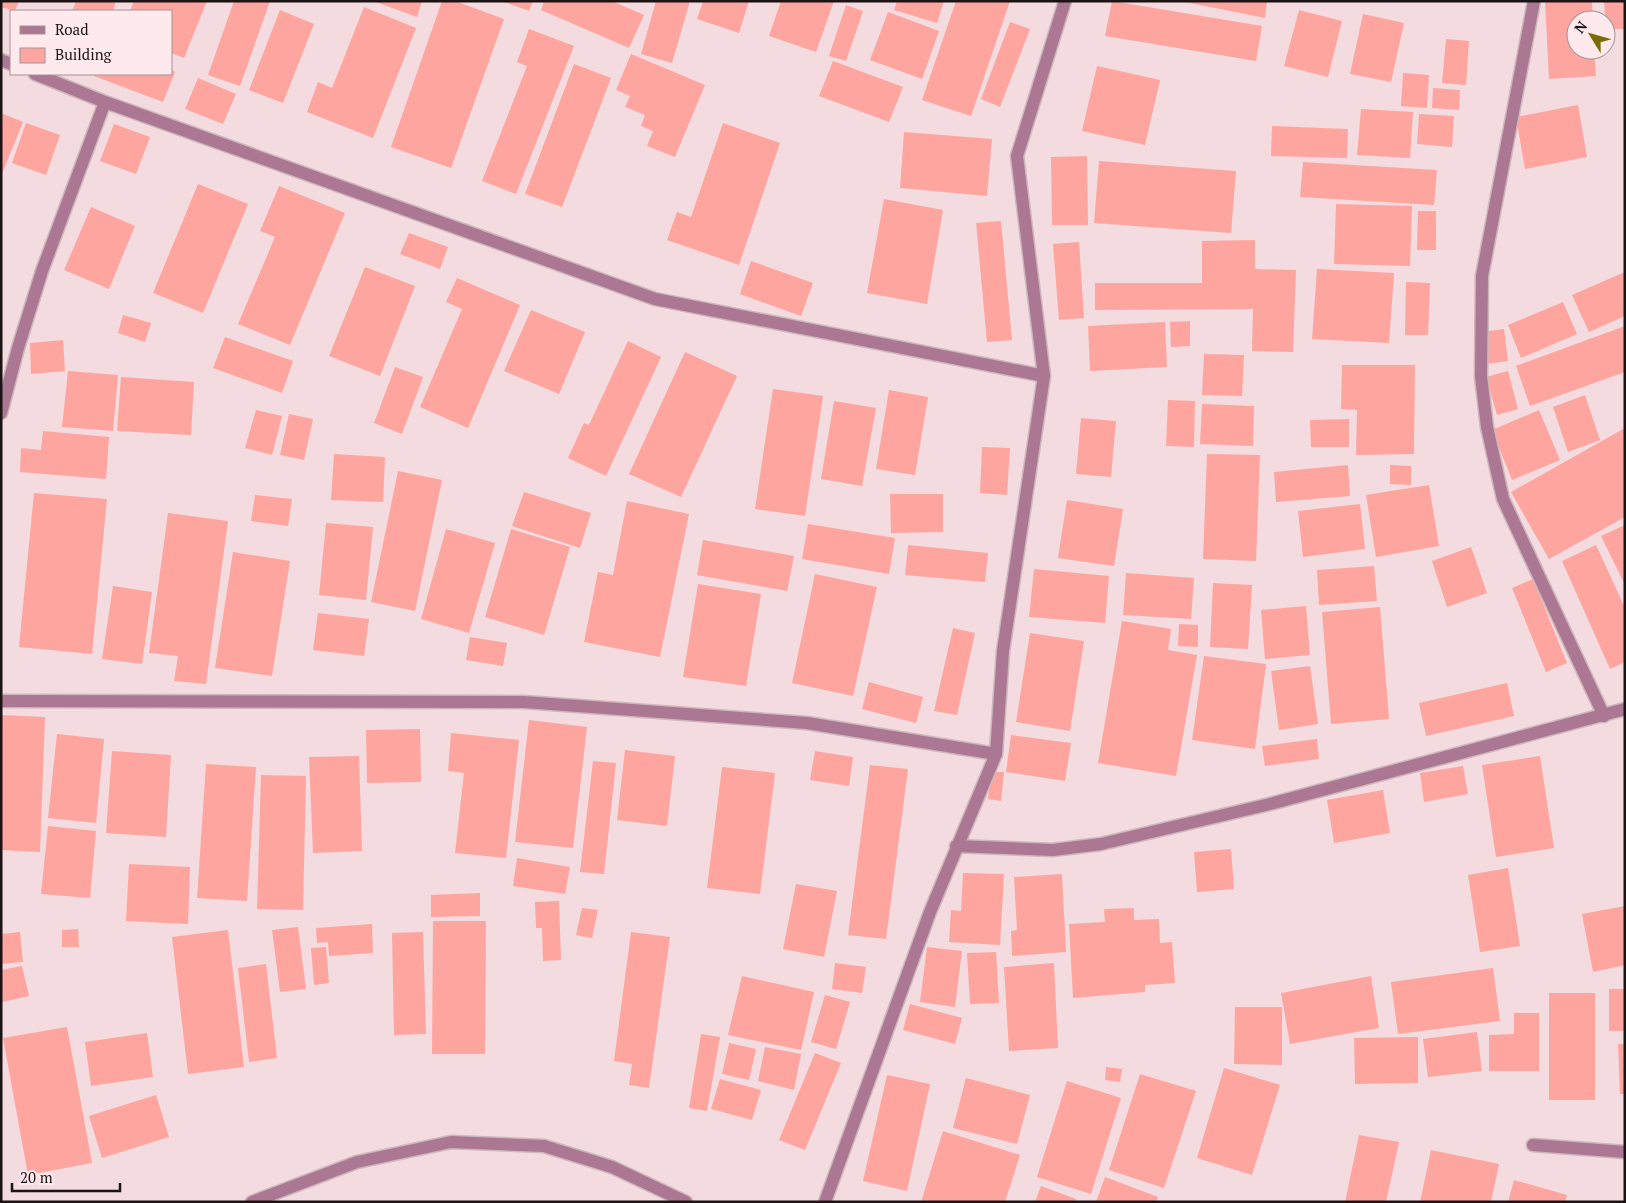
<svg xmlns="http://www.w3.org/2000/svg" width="1626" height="1203" viewBox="0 0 1626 1203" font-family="'PT Serif',serif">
<rect width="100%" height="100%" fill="#f4dbdf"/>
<path fill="#ffa59f" d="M1 1H19L15 11 1 7Z
M76 1H116L113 11H72Z
M134 1H207L184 58 171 53V11H130Z
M234 1H270L240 86 208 75Z
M373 1H422L417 17Z
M442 1H455L504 19 451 168 391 147Z
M501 1H533L529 11Z
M544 1H612L644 15 629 48 541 10Z
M656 1H690L672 63 641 54Z
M703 1H749L739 33 697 19Z
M781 1H834L816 52 769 36Z
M897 1H944L937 23 894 10Z
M956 1H1010L971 116 922 100Z
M1112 1 1262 26 1256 61 1105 36Z
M1180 1H1267L1265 18Z
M1545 1H1592L1593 20H1576V50H1594L1596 76 1549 79Z
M1604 1H1625V29H1606Z
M846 5 863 11 846 61 829 56Z
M364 7 416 28 373 138 307 112 318 82 332 88Z
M280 10 314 24 283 103 249 90Z
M1299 10 1342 21 1328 77 1284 66Z
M888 12 939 31 922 79 870 60Z
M1363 14 1404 23 1391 82 1350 74Z
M1010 22 1030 29 1000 107 981 99Z
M529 29 574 46 516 194 482 181 527 66 517 62Z
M1446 39 1469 41 1466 85 1442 83Z
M631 54 705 85 675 157 647 146 653 131 641 126 645 115 625 107 630 96 616 90Z
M833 61 903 87 889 122 819 96Z
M574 64 611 78 562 207 525 194Z
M1097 66 1160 80 1145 145 1082 131Z
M171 70 175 72 163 102 94 76V74H171Z
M1403 73 1429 75 1427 108 1401 106Z
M198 78 236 94 223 124 185 109Z
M1433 88 1460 90 1459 110 1432 108Z
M1578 105 1587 157 1525 169 1516 117Z
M1361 109 1413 112 1410 158 1357 155Z
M1 113 23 122 1 176Z
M1419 114 1454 116 1452 147 1417 144Z
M26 123 60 135 46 175 12 163Z
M723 123 780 143 739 265 667 240 677 212 691 217Z
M114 124 150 137 136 174 100 161Z
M1272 126 1348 129 1347 158 1271 156Z
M904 132 992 139 987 196 900 188Z
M1087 156 1088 225H1052L1051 157Z
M1099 161 1236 171 1231 233 1094 223Z
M1303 162 1437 170 1434 205 1300 197Z
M198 184 248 204 203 313 153 293Z
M279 186 345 213 290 345 238 324 275 237 260 231Z
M884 199 943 210 927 304 867 293Z
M1336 204 1412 206 1410 266 1334 264Z
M91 207 135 226 109 289 64 270Z
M1418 211H1436V250H1417Z
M1001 221 1012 340 987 342 976 223Z
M409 233 448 247 440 269 400 254Z
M1255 240V269L1296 270 1293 352 1252 351 1253 309 1095 310V283H1202V241Z
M1079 242 1084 318 1059 320 1053 244Z
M751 261 813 283 801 316 740 294Z
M365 267 415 286 380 376 329 356Z
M1317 269 1394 273 1389 343 1312 339Z
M1625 272V316L1589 332 1572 295Z
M457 278 520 305 468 428 420 407 462 309 446 302Z
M1406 282 1430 283 1428 335H1405Z
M1563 302 1577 334 1521 358 1508 325Z
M531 310 585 332 559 394 504 371Z
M123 315 151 323 145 342 118 333Z
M1190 321V346L1171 347 1170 322Z
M1165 322 1167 367 1090 371 1088 326Z
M1625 326V372L1530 406 1516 366Z
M1504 329 1508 361 1487 364 1482 332Z
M225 337 293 361 282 393 213 368Z
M63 340 65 371 31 374 30 343Z
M628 341 661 357 606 476 568 458 584 423 589 425Z
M685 352 737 376 681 497 629 474Z
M1204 354 1244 355 1242 396 1202 395Z
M1342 365H1415L1414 454 1356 455 1357 410 1341 409Z
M395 367 423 377 402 434 374 423Z
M68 371 118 375 113 431 62 427Z
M1508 371 1518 409 1497 415 1486 377Z
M121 377 194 382 191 435 117 431Z
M773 389 823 396 805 516 755 509Z
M889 390 928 397 915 475 876 469Z
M1585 395 1600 440 1568 452 1553 407Z
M1168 400 1195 401 1194 447 1166 446Z
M834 401 876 408 862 486 821 479Z
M1202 404 1254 406 1253 446 1200 444Z
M256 410 282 416 272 455 245 448Z
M1539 410 1560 460 1512 480 1492 430Z
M289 414 313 419 304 460 280 455Z
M1081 418 1116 421 1111 477 1076 474Z
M1349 419V447H1311L1310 420Z
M1625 428V517L1549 559 1511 492Z
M43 431 109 437 106 479 20 472 21 448 41 450Z
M982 447 1010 448 1007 495 980 493Z
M334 454 385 457 383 502 331 500Z
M1207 454 1260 455 1256 561 1203 559Z
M1348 465 1350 496 1276 502 1274 472Z
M1390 465 1411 466V485L1390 484Z
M398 471 442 480 415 611 371 602Z
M1429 485 1439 546 1376 557 1366 495Z
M524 492 591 513 580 548 512 526Z
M34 493 107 499 92 654 19 647Z
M890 494H943V532L891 533Z
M255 495 292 499 288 526 251 521Z
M1067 500 1123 509 1114 566 1058 558Z
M627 501 689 514 660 657 584 642 598 572 613 575Z
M1360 504 1365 549 1303 557 1298 511Z
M168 513 228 521 206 684 174 681 178 656 149 653Z
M326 523 373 527 366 600 319 595Z
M808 524 895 538 889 574 802 559Z
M1625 525V585L1601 536Z
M446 529 495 543 469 633 421 619Z
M511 529 570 547 544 635 485 617Z
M703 540 794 556 787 591 697 575Z
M908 545 988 553 985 582 905 575Z
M1596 545 1625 608V662L1610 669 1562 561Z
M1471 547 1487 593 1447 607 1432 561Z
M233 552 290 561 272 676 215 668Z
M1374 566 1377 601 1319 605 1317 570Z
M1034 569 1109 576 1105 623 1029 617Z
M1126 573 1194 578 1191 619 1123 615Z
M815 574 877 587 853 696 792 683Z
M1533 579 1567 663 1546 672 1512 588Z
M1213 583 1252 585 1248 649 1210 647Z
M698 584 761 594 746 686 683 677Z
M113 586 152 592 142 664 102 659Z
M1306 606 1310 655 1265 659 1261 610Z
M1380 607 1389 719 1331 724 1322 612Z
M318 613 369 619 364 656 313 650Z
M1122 621 1171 629 1168 650 1197 655 1176 776 1098 763Z
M1179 624 1198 625V647L1178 646Z
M953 628 975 633 957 715 934 711Z
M1030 633 1084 641 1070 731 1016 722Z
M470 637 507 643 503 666 466 660Z
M1204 656 1266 664 1255 749 1192 740Z
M1310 666 1318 724 1279 730 1271 671Z
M869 682 923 697 916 723 862 709Z
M1507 683 1514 716 1426 736 1419 703Z
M1 715 45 717 40 852 1 850Z
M529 720 587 727 573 848 515 842Z
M420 729 421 782 367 783 366 730Z
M451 733 519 740 506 858 455 853 464 773 448 771Z
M57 734 104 739 96 823 48 818Z
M1011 735 1071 743 1065 781 1006 772Z
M1317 739 1319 759 1265 766 1262 746Z
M625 750 675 756 667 826 617 820Z
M112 751 171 755 166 837 106 833Z
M815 751 853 757 849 786 810 780Z
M359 756 362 851 313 853 309 757Z
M1540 756 1554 848 1496 857 1482 765Z
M593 761 616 763 604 874 580 872Z
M206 764 256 767 247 901 197 898Z
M870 765 908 769 886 939 848 935Z
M1463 766 1468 794 1424 802 1420 773Z
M722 767 775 773 760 894 707 888Z
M991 772H1004L1001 801 988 799Z
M261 775 306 776 303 910 257 909Z
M1383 790 1390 833 1334 843 1327 800Z
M48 826 96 831 90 898 41 894Z
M1231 849 1234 889 1197 892 1194 852Z
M517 858 570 867 565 894 513 886Z
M129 864 190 867 188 924 126 921Z
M1508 868 1520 946 1480 952 1468 875Z
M963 873 1004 874 1000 945 949 942 951 910 961 911Z
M1062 874 1066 952 1012 956 1011 931 1017 930 1014 877Z
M796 884 837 891 824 957 783 949Z
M480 893V916L431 917V895Z
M559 901 561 960 543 961 542 928H536L535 902Z
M1625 906V965L1593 972 1582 914Z
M582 908 598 910 592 938 576 935Z
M1134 908V920L1159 919 1160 943 1172 942 1175 983 1145 985V992L1073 998 1069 924 1105 922 1104 909Z
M433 921H486L485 1054H432Z
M372 924 373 953 329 956 328 942 317 943 316 928Z
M298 927 306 989 280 992 272 930Z
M78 929 79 947H62V930Z
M228 930 244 1067 188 1074 172 937Z
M20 932 23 962 1 964V934Z
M423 932 426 1034 394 1035 392 933Z
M631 932 670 937 649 1088 629 1085 632 1064 614 1061Z
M326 947 329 983 314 985 311 948Z
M927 947 962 951 955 1007 920 1002Z
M996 952 999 1003 970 1004 967 953Z
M835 963 866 967 862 993 832 989Z
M1054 963 1058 1048 1009 1051 1004 967Z
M266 964 277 1058 249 1062 238 968Z
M22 966 29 996 2 1002 1 970Z
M1493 968 1500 1021 1398 1034 1391 982Z
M742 976 814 992 801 1050 728 1035Z
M1371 976 1379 1028 1290 1044 1281 993Z
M1609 989H1625V1031H1609Z
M1549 993H1595V1100H1549Z
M825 995 850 1002 836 1049 811 1042Z
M910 1004 962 1018 955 1044 903 1030Z
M1235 1007H1282V1065L1234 1064Z
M1514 1013H1539V1071H1489V1035L1514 1034Z
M67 1027 92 1163 28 1175 3 1038Z
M1477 1032 1482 1071 1428 1077 1423 1039Z
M147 1033 153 1077 91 1086 85 1042Z
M701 1034 720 1037 707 1111 689 1108Z
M1418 1037V1083L1355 1084 1354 1038Z
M729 1043 756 1049 749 1080 722 1074Z
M1618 1044H1625V1094H1620Z
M765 1047 801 1054 794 1090 758 1081Z
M815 1053 841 1063 805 1150 779 1140Z
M1106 1067 1122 1069 1120 1082 1105 1080Z
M1224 1068 1280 1085 1252 1175 1197 1158Z
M1140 1074 1196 1091 1164 1188 1109 1170Z
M887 1075 930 1084 907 1191 863 1181Z
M966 1078 1030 1095 1017 1144 953 1128Z
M720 1079 761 1090 752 1120 711 1109Z
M1067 1081 1121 1098 1091 1194 1037 1177Z
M156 1095 169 1137 102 1158 89 1116Z
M943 1131 1020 1155 1005 1202H921Z
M1359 1135 1399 1142 1386 1202H1345Z
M1431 1150 1499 1164 1491 1202H1420Z
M1105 1177 1158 1197 1156 1202H1096Z
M1514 1180 1567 1195 1565 1202H1508Z
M1041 1186 1076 1199 1075 1202H1035Z"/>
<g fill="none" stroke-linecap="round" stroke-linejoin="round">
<g stroke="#cdb7bb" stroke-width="15">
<path id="minor" d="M1534 1 1482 276 1481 376 1487 427 1503 499 1604 716
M1 60 11 64
M35 74 105 102 655 299 1044 376
M1 413 18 348 42 271 105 102
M1 701 524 702 807 723 996 754
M956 846 1053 850 1101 844 1270 804 1625 709
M1533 1145 1625 1152
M252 1202 357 1162 451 1142 544 1146 612 1167 686 1202
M825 1202 930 912 996 754 1003 651 1044 376 1017 156 1065 1"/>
</g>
<use href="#minor" stroke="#ab7792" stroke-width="12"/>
</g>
<rect width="1626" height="1203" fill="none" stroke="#1c1315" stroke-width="5"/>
<rect x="10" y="10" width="162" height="65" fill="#fee9ed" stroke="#a49397"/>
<rect x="20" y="26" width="25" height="8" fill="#ab7792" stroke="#a49397"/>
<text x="55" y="35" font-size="15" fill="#1c1315">Road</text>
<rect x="20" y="48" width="25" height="15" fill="#ffa59f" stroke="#a49397"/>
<text x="55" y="60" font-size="15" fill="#1c1315">Building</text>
<g transform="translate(1591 35) rotate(307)"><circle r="24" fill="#fee9ed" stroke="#a49397"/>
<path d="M0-4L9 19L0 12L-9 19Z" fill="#7b6b04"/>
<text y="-8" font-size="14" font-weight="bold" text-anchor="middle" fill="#1c1315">N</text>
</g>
<path d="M12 1183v8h108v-8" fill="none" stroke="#1c1315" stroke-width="2.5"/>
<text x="20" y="1183" font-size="15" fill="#1c1315" stroke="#fee9ed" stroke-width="4" paint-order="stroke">20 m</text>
</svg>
